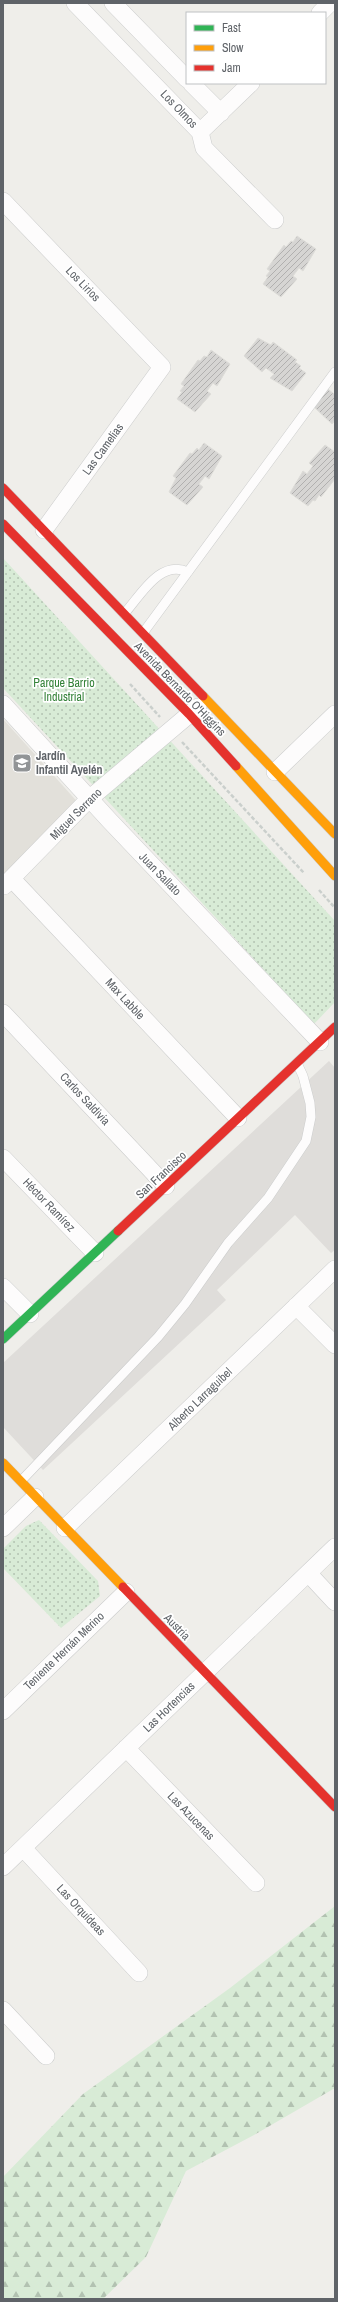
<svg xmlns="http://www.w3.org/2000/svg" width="338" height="2302" viewBox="0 0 338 2302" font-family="'Archivo Narrow',sans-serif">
<defs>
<pattern id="forest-firs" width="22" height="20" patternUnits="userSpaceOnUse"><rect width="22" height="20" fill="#d8ebd6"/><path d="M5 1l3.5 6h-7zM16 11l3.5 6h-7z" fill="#b2c2b1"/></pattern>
<pattern id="park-dots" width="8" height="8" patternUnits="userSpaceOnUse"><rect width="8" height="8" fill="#d8ebd6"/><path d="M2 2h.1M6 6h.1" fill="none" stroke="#b2c2b1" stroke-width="1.8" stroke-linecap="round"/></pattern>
<pattern id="building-hatch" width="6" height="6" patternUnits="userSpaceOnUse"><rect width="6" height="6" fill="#d6d5d3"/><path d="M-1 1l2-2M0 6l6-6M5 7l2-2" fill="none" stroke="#b1b0af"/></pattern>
</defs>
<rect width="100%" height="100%" fill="#efeeea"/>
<path fill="#dfddda" d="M329 1061 335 1068V1250L331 1253 295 1215 217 1290 226 1300 43 1470 3 1427V1363Z"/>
<path fill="#e2e0da" d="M3 719 81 806 3 879Z"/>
<path fill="url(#forest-firs)" d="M335 1906V2088L254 2135 186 2171 146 2257 103 2299H3V2177L83 2094 230 1988Z"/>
<path fill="url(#park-dots)" d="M3 558 335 921V1002L314 1024 3 688Z
M39 1520 98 1581 100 1596 61 1628 3 1568V1549L26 1526Z"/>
<path fill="url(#building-hatch)" stroke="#deddd9" d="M297 236 316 249 303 271 299 268 293 276 297 279 281 297 263 284 268 277 266 276 270 271 267 269 284 245 286 247 291 241 293 242Z
M258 338 271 345 273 342 297 360 295 362 301 366 299 368 306 373 292 391 270 378 274 374 266 368 262 372 244 356Z
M211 350 230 364 217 386 213 383 207 391 211 394 195 412 177 399 182 392 180 391 184 386 181 384 198 360 200 361 204 356 207 357Z
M328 389 335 395V420L332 424 314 407Z
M204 443 222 456 209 479 205 476 199 484 203 487 187 505 169 492 176 478 173 476 190 453 192 454 197 448 199 450Z
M325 445 335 452V479L321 497 319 495 315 501 313 500 308 506 290 493 303 471 307 474 313 466 309 463Z"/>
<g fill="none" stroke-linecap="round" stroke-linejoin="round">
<g stroke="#cbcccc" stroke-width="10">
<path id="lane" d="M124 614C141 595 160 559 188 572
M143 633 335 372
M21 1481 158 1337 185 1304 228 1243 268 1198 306 1141 311 1117 310 1103 303 1076 297 1063"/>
</g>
<g stroke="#cbcccc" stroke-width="18">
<path id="street" d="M75 3 200 132 204 148 275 220
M113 3 187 79
M320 13 330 3
M191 83 221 113
M200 132 251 83
M3 201 162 367 44 530
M3 704 109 820 320 1042
M275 772 335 714
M12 879 238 1118
M4 886 89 799 198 707
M3 1013 166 1186
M3 1158 95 1253
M3 1287 30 1314
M296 1306 335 1345
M3 1528 35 1497
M65 1528 335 1269
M308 1573 335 1602
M3 1711 126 1592
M126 1748 256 1883
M23 1848 139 1973
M3 1867 335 1547
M3 2010 46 2056"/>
</g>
<g stroke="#cacacb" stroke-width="10">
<path id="fast" d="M3 1339 118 1231"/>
</g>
<g stroke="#cacacb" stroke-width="10">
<path id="slow" d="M203 696 335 834
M236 766 335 876
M3 1463 123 1587"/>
</g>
<g stroke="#cacacb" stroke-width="10">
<path id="jam" d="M3 488 203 696
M3 524 189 714 236 766
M118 1231 335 1027
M123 1587 335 1807"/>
</g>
<path stroke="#cacfcc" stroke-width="2.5" stroke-dasharray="4 2" stroke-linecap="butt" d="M130 684 160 717
M182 742 304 873
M319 890 335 908"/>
<use href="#lane" stroke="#fdfcfc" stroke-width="9"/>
<use href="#street" stroke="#fdfcfc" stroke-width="17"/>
<use href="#fast" stroke="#30b455" stroke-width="9"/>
<use href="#slow" stroke="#ff9f0a" stroke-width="9"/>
<use href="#jam" stroke="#e5322d" stroke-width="9"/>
</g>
<defs>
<g id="school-square" transform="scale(1)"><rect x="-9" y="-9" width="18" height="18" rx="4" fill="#919496" stroke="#fff"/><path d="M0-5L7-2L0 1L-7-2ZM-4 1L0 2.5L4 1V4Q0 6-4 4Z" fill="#fff"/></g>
</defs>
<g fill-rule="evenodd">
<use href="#school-square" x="22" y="763"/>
</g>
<g text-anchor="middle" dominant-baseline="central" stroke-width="3.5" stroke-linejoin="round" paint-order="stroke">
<g font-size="12" fill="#5f6368" stroke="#fff">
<text transform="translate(179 109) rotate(46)">Los Olmos</text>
<text transform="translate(83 284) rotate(46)">Los Lirios</text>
<text transform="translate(103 449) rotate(-54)">Las Camelias</text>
<text transform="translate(180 689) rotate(46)">Avenida Bernardo O'Higgins</text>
<text transform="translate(76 814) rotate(-45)">Miguel Serrano</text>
<text transform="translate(160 874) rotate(46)">Juan Sallato</text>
<text transform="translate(125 999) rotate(47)">Max Labble</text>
<text transform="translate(85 1099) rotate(47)">Carlos Saldivia</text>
<text transform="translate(161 1175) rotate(-43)">San Francisco</text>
<text transform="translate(49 1205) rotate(46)">Héctor Ramírez</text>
<text transform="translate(200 1399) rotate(-44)">Alberto Larraguibel</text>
<text transform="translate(177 1627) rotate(46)">Austria</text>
<text transform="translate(64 1651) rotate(-44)">Teniente Hernán Merino</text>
<text transform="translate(169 1707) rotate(-44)">Las Hortencias</text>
<text transform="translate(191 1816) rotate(46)">Las Azucenas</text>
<text transform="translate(81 1910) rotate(47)">Las Orquídeas</text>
</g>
<g font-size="12" fill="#348238" stroke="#fff">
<text x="64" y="683">Parque Barrio<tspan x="64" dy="14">Industrial</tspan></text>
</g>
<g font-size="12" font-weight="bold" fill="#5f6368" stroke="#fff" text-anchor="start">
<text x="36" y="756">Jardín<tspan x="36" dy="14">Infantil Ayelén</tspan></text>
</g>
</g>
<rect width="338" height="2302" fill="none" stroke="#5f6368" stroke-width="8"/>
<rect x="186" y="12" width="140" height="72" fill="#ffffff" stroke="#bfc1c3"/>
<rect x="194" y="25" width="20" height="6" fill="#30b455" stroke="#bfc1c3"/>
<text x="222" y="32" font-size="12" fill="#5f6368">Fast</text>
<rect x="194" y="45" width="20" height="6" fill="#ff9f0a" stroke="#bfc1c3"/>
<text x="222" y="52" font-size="12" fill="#5f6368">Slow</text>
<rect x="194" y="65" width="20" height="6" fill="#e5322d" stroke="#bfc1c3"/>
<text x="222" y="72" font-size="12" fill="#5f6368">Jam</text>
</svg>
